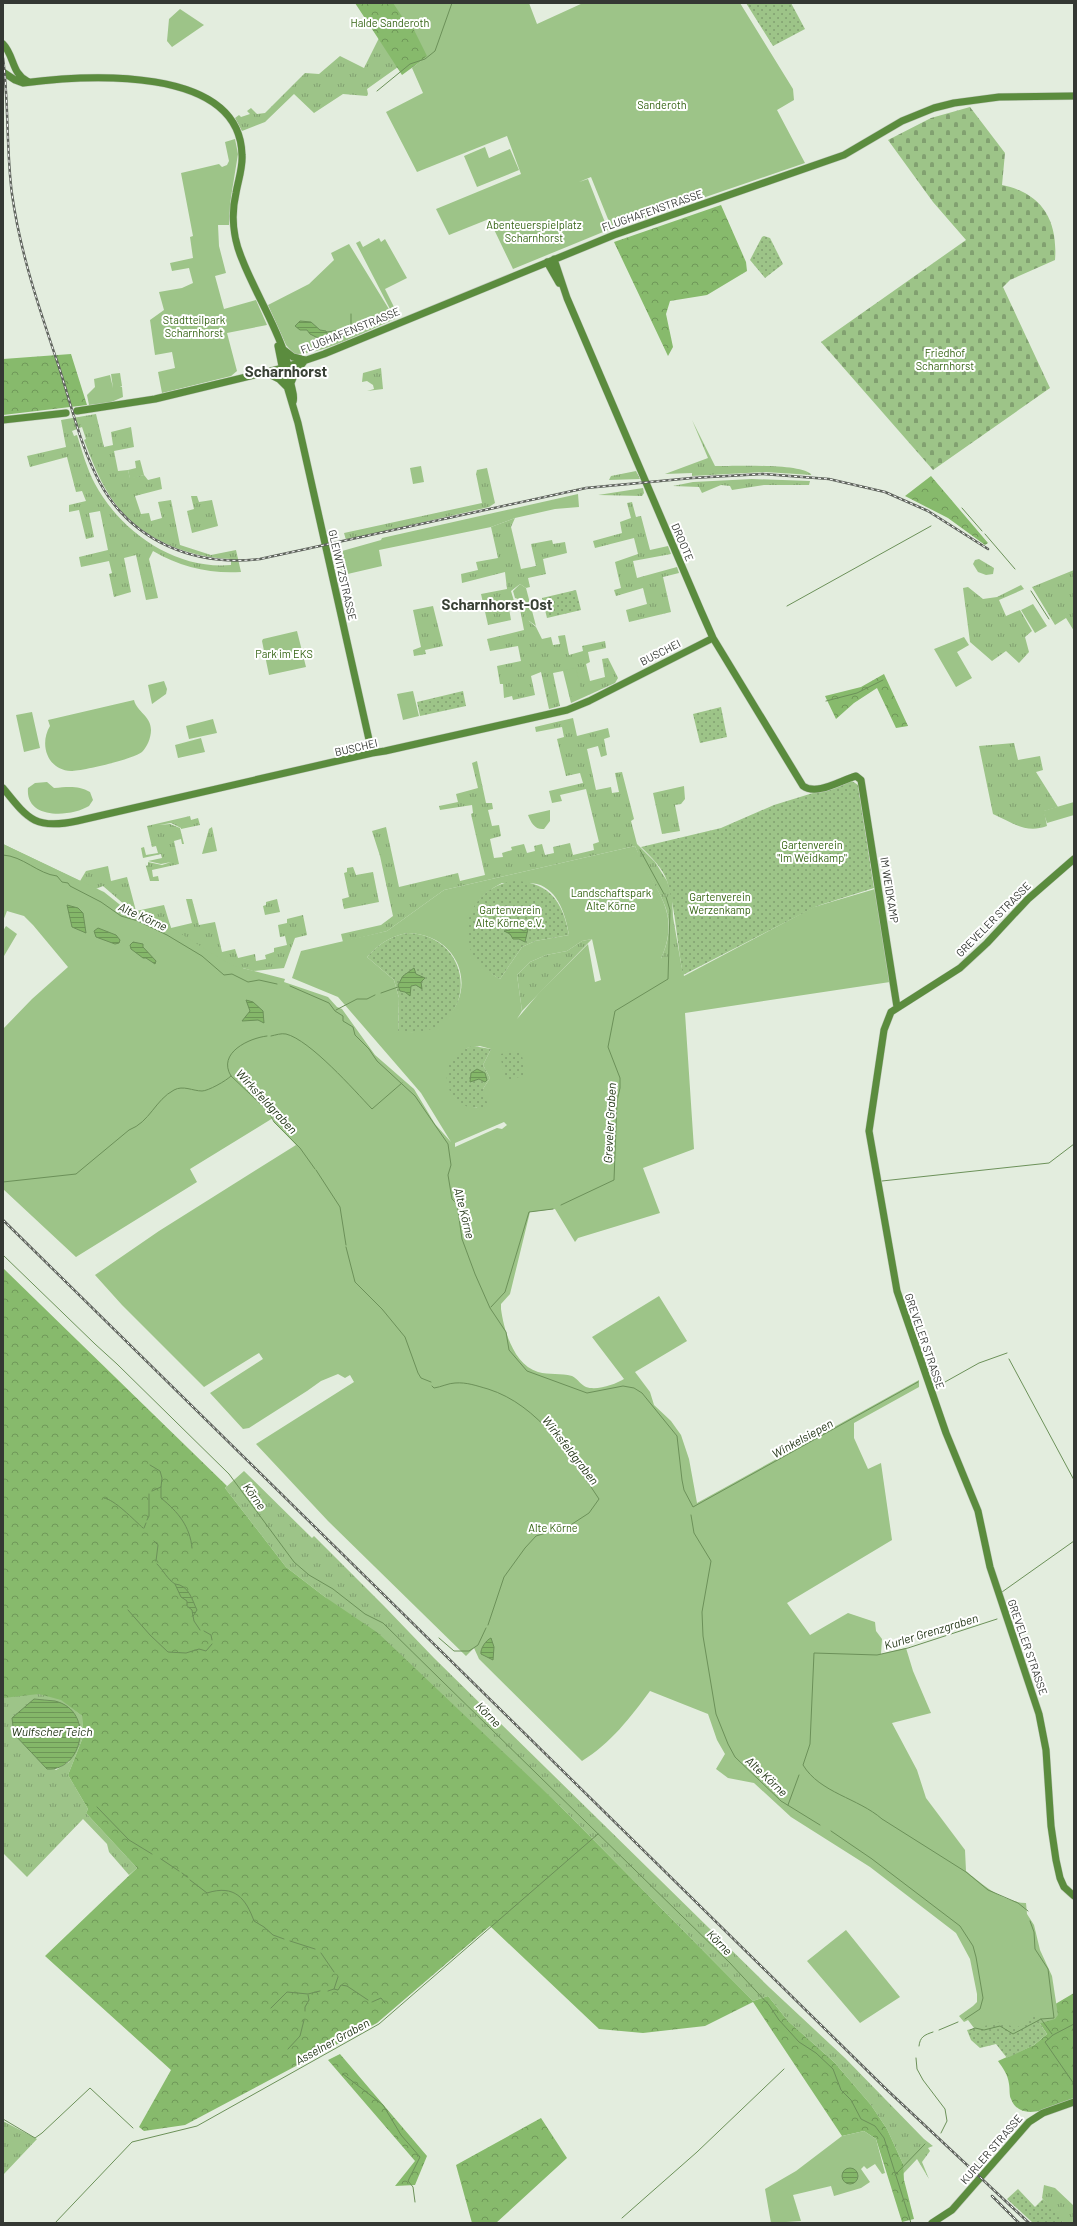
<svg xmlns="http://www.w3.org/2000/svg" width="1077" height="2226" viewBox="0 0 1077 2226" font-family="Barlow,sans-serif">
<defs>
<pattern id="grass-tufts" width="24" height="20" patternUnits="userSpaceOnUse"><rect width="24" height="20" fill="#9dc488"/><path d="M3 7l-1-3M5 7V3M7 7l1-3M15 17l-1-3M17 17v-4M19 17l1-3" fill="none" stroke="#81a070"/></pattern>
<pattern id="forest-crowns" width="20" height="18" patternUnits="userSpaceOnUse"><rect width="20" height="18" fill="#87ba6c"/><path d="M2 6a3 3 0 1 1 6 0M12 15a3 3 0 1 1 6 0" fill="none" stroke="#6f9859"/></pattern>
<pattern id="cemetery-stones" width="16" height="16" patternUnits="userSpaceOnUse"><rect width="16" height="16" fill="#9dc488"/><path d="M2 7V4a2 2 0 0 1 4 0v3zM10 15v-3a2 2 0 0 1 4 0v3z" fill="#81a070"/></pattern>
<pattern id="garden-dots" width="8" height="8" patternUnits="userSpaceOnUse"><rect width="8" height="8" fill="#9dc488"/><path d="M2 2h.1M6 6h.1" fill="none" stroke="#81a070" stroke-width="1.8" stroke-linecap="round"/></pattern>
<pattern id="water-rules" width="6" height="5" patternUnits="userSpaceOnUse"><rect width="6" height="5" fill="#84b769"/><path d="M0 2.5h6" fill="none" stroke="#6d9657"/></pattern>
</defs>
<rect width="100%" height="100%" fill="#e3edde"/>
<path fill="url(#grass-tufts)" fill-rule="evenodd" d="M379 38 398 67 367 89 368 94 367 96 343 94 314 113 294 94 265 122 242 131 235 118 239 115 241 117 250 114 247 111 251 108 257 114 265 113 305 73 319 74 340 56 364 68Z
M381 368 383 389 367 391 374 389 373 385 367 381 362 382 363 373Z
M96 414 104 447 113 445 111 432 131 427 134 447 114 451 118 471 128 470 130 478 144 475 148 480 160 477 162 489 135 496 141 514 149 513 151 521 162 518 158 502 171 500 180 545 211 555 236 550 241 572C210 574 180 567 153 551L149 559 158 598 146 600 136 555 124 558 131 592 114 597 109 574 112 573 109 561 81 567 79 557 108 550 100 511 89 513 94 537 86 539 79 510 69 512V505L86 501 82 491 76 492 67 457 30 467 27 456 66 447 61 420ZM82 427 86 439 84 440C91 458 98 477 108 493 134 536 183 557 231 559V565C175 570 121 532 95 484 87 469 82 451 77 435L74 436 72 431Z
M692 420 715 466C734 466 802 463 812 475L765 472 692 476V473L665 474 708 458Z
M487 468 495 503 489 507 346 540 344 533 482 503 476 474 477 470Z
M636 471 640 479 609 480 611 476Z
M752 479 810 481 809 485H764L732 490 730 486 721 485 702 493 699 487 673 486 693 482Z
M643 488 644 493 642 496 598 495Z
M191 496H197L199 502 212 500 218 526 192 533 187 511 194 509Z
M632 502 636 517 641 516 650 550 668 546 671 554 633 561 637 578 677 567 679 573 663 577 671 612 629 622 626 610 647 604 643 588 616 596 614 590 621 588 615 562 638 554 634 538 595 548 593 541 622 533 620 522 631 518 627 503Z
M515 518 511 527 521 569 536 566 531 544 552 540 553 544 565 542 567 553 543 559 546 574 528 578 530 587 526 588 520 584 511 591 514 601 508 603 511 620 488 625 481 594 507 589 505 572 462 583 461 574 478 570 476 562 498 558 491 527Z
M979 559 994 568 993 574 986 575 978 572 973 564 975 560Z
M1074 570V631L1066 618 1055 625 1032 587Z
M1021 585 1024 589 999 600 1006 616 1020 610 1032 631 1025 637 1029 652 1019 663 1006 651 992 661 970 642 963 588 968 587 983 599 997 597Z
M518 599 524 601 529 621 536 627 542 639 551 637 553 645 560 644 558 636 565 635 569 655 583 651 582 646 605 641 606 648 588 652 590 662 586 664 590 681 605 677 602 659 608 658 618 678 615 683 571 703 563 671 553 673 560 706 549 709 541 672 531 676 535 695 513 700 512 696 504 698 503 684H500L497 666 521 661 518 646 490 651 487 639 524 630Z
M433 606 443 646 425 650 426 654 414 656 413 650 421 647 413 610Z
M573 718 577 736 608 728 610 737 604 739 607 755 601 757 598 746 587 749 596 790 611 787 612 793 619 792 615 773 622 772 634 819 631 821 637 844 655 862 667 881 672 897 673 917 683 975 660 961C680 917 663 901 642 863 639 858 638 852 635 846L444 890 387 931 343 942 341 934 381 925 393 916 380 856 372 831 386 827 399 887 458 873 460 881 485 875 471 814 473 813 472 805 440 810 439 806 458 802 456 794 478 788 472 763 477 761 486 803H492L493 809 488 810 492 826 499 825 501 836 490 839 494 858 503 857 502 853 512 850 511 847 524 844 527 853 535 851 534 846 542 844 545 855 554 853 553 847 570 843 573 855 594 850 593 844 599 842 586 789 560 795 562 801 552 803 549 791 583 783 580 773 566 776 557 739 564 737 562 727 536 732 535 727Z
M1014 743 1018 760 1040 756 1043 770 1036 772 1058 807 1044 811 1047 826C1026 834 1013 823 993 814L979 746Z
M684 786 685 799 681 804 675 805 680 831 662 834 653 793Z
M190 816 191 820 198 818 200 825 181 829V828L171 823 159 825 170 824 180 828 184 844H182L181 839 174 841 179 864 152 870 153 877 158 876 159 881H150L145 863 146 866 148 865V862L162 865 171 862 161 864 148 861 162 858 161 854 143 858 141 848 144 847 146 855 158 853 156 846 152 847 147 826Z
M212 827 217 851 202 854 209 829Z
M3 844 80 881 86 871 108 866 111 881 127 877 136 911 164 905 171 928 192 923 186 899H192L199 925 215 922 222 952 235 949 238 958 255 954 256 961 266 959 265 955 274 952V948L287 945 285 936 280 937 278 925 287 923V919L303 915 307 935 295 938 284 968 253 971 243 968 241 974 154 925 151 919 133 912 103 886 91 891 3 848Z
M353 867 356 875 373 872 379 902 344 909 342 899 349 897 344 873 347 872V868Z
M277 899 280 912 265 915 263 906 266 905V902Z
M592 939 522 1011 517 975 530 962 546 955 567 951 582 941Z
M244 1471 312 1538 314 1536 384 1606 434 1658 770 1988 845 2058 924 2139 933 2146 928 2148 930 2151 922 2162 929 2179 917 2159 903 2174V2164L887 2129 871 2105 834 2062 788 2021 768 1996 753 2001 559 1805 325 1597 286 1567 225 1488Z
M3 1684 61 1699 82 1716 83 1737 68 1775 88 1809 86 1813 137 1868 129 1875 109 1852 107 1844 83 1819 27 1877 3 1853ZM34 1699C69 1703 67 1705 81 1736L69 1762 56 1770 14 1734Z
M3 2121 37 2139 3 2175Z
M1044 2185 1055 2188 1074 2206V2223H1064L1042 2198Z"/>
<path fill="url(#forest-crowns)" d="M355 3H400L431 54 402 75Z
M721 205 746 262 747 271 707 295 670 301 666 314 673 347 668 356 614 242Z
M71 354 87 405 3 415V359Z
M931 476 988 543 985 545 948 518 905 496Z
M884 674 908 726 896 728 877 688 854 703 836 719 825 696 861 687Z
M3 1268 227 1486 225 1488 286 1567 325 1597 378 1633 559 1805 753 2001 768 1996 788 2021 834 2062 871 2105 887 2129 903 2164 904 2180 914 2219 902 2222 876 2139 864 2131 842 2136 753 2002 705 2026 643 2033 599 2029 490 1926 377 2023 185 2125 144 2131 139 2127 171 2070 45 1956 137 1868 86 1813 88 1809 68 1775 83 1737 82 1716 61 1700 39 1694 3 1698Z
M1074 1993V2099C1056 2105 1021 2125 1011 2099 1009 2095 1010 2089 1009 2084 1008 2075 1003 2068 998 2061L1034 2045 1047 2034 1035 2016Z
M340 2054 427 2156 415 2185 395 2186 415 2161 328 2060Z
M541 2118 567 2158 496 2223H472L456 2165Z"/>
<path fill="url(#cemetery-stones)" d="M970 107 1005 153 1002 185C1042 193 1058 220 1055 260L1010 280 1003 287 1050 388 933 470 821 342 966 240 933 202 888 140 931 118Z"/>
<path fill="#9dc488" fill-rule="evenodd" d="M393 3H529L537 24 583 3H740L793 89 794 100 777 110 805 163 612 229 591 177 579 182 588 179 608 230 513 269 489 219 449 235 436 209 521 174 507 136 417 172 386 112 423 93 412 68 427 56 411 24 403 18Z
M180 9 204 25 172 47 167 41 169 19Z
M235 139 238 154 231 197 229 225H218L219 246 226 273 215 276 224 309 256 300 267 325 227 333 237 371 231 376 162 393 158 372 175 368 172 352 155 355 150 320 164 310 159 292 182 288 193 283 189 268 172 271 170 263 193 258 190 237 193 236 181 173 219 164 222 167 227 165 229 161 225 142Z
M485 147 489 158 510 149 519 170 477 187 464 156Z
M379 238 381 242 385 239 407 278 385 289 394 307 390 309 356 243 360 241 363 247Z
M349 244 395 319C371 329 319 356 294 354L286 345 268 305 309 284 334 260 331 253Z
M120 373 122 386 120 387H122L123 397 109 403 89 405 87 395 95 387 94 379 110 375 113 388 111 374Z
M140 460 144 475 130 479 128 470 136 468 135 461Z
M421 466 424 482 413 484 410 468Z
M578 494 579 507 555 509 515 518 491 527 379 550 382 566 339 576 335 553 381 540 382 538Z
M520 584 526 588 536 626 528 620 524 601 515 598 513 591Z
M1033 604 1047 626 1035 633 1021 610Z
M297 631 306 667 269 675 262 641 263 639Z
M964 637 969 645 957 652 972 678 956 687 934 649Z
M576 668 582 694 570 697 564 670Z
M164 681 167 689 166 694 152 704 148 685Z
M413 691 419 716 403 720 397 694Z
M134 700C137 712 151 716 151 730 151 738 147 747 142 752 134 759 82 771 71 771 47 770 39 744 50 726L48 720Z
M32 712 40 748 24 752 16 715Z
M213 719 217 733 189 739 186 726Z
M201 738 205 752 178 758 175 745Z
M47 782 54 788C67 787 78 785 90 792L93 800 89 806C71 817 25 820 28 788L35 783Z
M1074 802V815L1047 823 1043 811Z
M550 810V821L544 829C535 830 531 823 528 815Z
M3 844 104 892 129 912 165 924 231 965 285 979 284 982 328 997 337 1007 342 1009 375 1055 414 1089 435 1124 451 1142 421 1093 338 997 292 978 301 951 387 931 444 890 635 846C638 852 640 858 643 863 662 899 679 917 661 959L675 955V952L677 953 684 976 814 907 875 889 890 982 685 1013 694 1149 643 1168 660 1213 578 1238 575 1242 555 1209 530 1212 510 1294 501 1304V1309C504 1331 514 1365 538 1372 549 1375 561 1373 572 1376 578 1379 581 1385 586 1387 597 1391 616 1384 624 1379L592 1337 659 1296 687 1341 635 1372 650 1392 654 1405 671 1421 681 1435 689 1459 697 1503 919 1380V1387L854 1423V1438L868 1469 881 1463 892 1540 787 1603 810 1635 848 1613 875 1622 876 1631 882 1639 881 1654 906 1648 913 1671 931 1713 892 1723 917 1770 926 1798 965 1850 966 1871C983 1885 1002 1902 1026 1903L1027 1914 1034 1925 1040 1950 1052 1976 1058 2015 1055 2019 1031 2026 1017 2035 977 2032 968 2020 964 2022 959 2016 973 2006 977 2002V1994L970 1959 956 1933 870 1867 791 1817 754 1783 728 1778 716 1769 725 1754 717 1740 708 1714 650 1691C630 1718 611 1743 582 1761L479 1659 474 1648 466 1656 328 1521 256 1444 354 1382 350 1375 345 1378 338 1374 321 1381 307 1391 249 1428 243 1429 210 1393 263 1359 259 1353 204 1387 122 1305 95 1275 159 1231 296 1145 274 1122 273 1118 190 1169 197 1182 76 1257 3 1189V1029L32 999 68 967 33 925 24 916 7 911 3 921ZM502 883C513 884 526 882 537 884 559 890 566 917 569 935L535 941 522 947 500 979C458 955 456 905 502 883ZM408 933C480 936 482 1035 398 1033L399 998 394 980 367 957C379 944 390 936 408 933ZM592 939 601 980 595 982 588 944 539 993 517 1019 522 1011 517 975 530 962 546 955 567 951 582 941ZM480 1046 491 1049 483 1065 490 1078 483 1089 477 1108C458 1105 448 1095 447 1075L467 1048ZM504 1122 507 1125 502 1129 497 1128 455 1147V1143Z
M6 926 17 934 4 956 3 931Z
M846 1930 900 1997 860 2023 807 1961Z
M864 2131 876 2139 885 2173 882 2174 875 2164 867 2169 864 2166 861 2169 870 2182 861 2188 834 2196 831 2186 793 2195 801 2221 771 2223 765 2189 796 2171 842 2136Z"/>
<path fill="url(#garden-dots)" d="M746 3H791L805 29 773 46Z
M764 236 770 238 783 264 765 278 750 260 762 237Z
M576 590 581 610 547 618 542 598Z
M463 691 466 706 420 716 417 702Z
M721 707 727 737 700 743 693 714Z
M852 781 858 785 874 888 817 906 683 975C677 944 676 911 667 881 663 868 650 856 641 847L721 828 774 805Z
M516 881C551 883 563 903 569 935L535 941 522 947 500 979C489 973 479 966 473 955 455 921 480 884 516 881Z
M408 933C471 935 480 1018 422 1032 414 1033 406 1033 398 1033L399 998 394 980 367 957C379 944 390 936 408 933Z
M473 1046 491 1049 483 1065 490 1078 483 1089 488 1106C446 1119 428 1058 473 1046Z
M521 1051 526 1075 505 1081 500 1054Z
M1035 2016 1047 2034 1034 2045 1007 2058 996 2044 980 2048 971 2040 967 2030 1001 2022 1016 2028Z
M1018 2189 1035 2207 1043 2199 1064 2220 1061 2223H1033L1007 2199Z"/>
<path fill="url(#water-rules)" stroke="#6c9159" d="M300 321 311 322 320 330 326 331 328 335 320 339 310 334 307 330H300L295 326Z
M67 905 78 908 83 913 86 933 72 927Z
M522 919 519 926 520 929 524 931 528 929 525 942 519 939H513L510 934 504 931 510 930 512 922 516 926Z
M98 928 116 935 120 940 119 943 115 944 96 937 94 931Z
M133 942 143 944V947L156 961 155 964 146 958H143L131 949 130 945Z
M414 968 416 974 425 978 421 982 422 989 416 985 411 986 410 996 405 992 400 991 398 985 403 976Z
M246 1000 253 1002 263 1011 264 1023 258 1020 242 1021 250 1011Z
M477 1069 485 1073 487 1080 485 1082 479 1079 470 1082 471 1073Z
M175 1584C189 1585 192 1600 197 1610L193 1616 192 1610 187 1606V1601L181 1597Z
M491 1638 494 1647 493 1660 481 1654C480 1649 486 1640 491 1638Z
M34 1699C41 1700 48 1700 55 1701 96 1711 82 1772 47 1769L14 1734 12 1718Z
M842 2176a8 8 0 1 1 16 0a8 8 0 1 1-16 0Z"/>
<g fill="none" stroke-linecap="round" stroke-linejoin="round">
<path stroke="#6c9159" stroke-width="1" d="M377 91 410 64 425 59 435 51 452 3
M327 332 347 329 351 324V314
M962 508 982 531
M985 534 1015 569
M1031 591 1049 619
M787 606 931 526
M826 701 857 693 883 680
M640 850 664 894
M3 855C23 856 38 874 57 876L62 882 68 883 70 886 101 902 121 916 138 921 167 935 202 956 224 975 232 974 248 982 259 980 277 984
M290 986 329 1003 335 1011 343 1016V1021L353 1027 355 1035 369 1049 377 1061 415 1096 448 1144 451 1165 448 1175 452 1199 457 1204 462 1239 475 1274 490 1308 506 1332 509 1350 527 1371 587 1393 623 1386 634 1388 642 1393 677 1436 682 1480 684 1490 693 1507 918 1382
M381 993 398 987
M336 1010 357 999H367L375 995
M267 1036C249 1038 217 1053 231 1076L269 1112 274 1122 300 1148 315 1169
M271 1036C276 1035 281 1033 286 1034 310 1040 354 1090 372 1109L402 1083
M316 1170 340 1207 346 1245
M882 1181 1049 1163 1074 1144
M3 1182 76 1174 129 1130C150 1122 155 1100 174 1090 183 1085 193 1091 202 1091 208 1091 226 1081 231 1076
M561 1205 614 1180 617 1101 620 1088V1078L608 1047 615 1011 668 979 670 910 666 897
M346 1247 355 1282 382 1309 405 1337 418 1373 421 1378 431 1382
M3 1255 95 1344 117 1364 229 1474 294 1562 309 1575 333 1589 365 1614 383 1623 441 1680 730 1963 769 2005 779 2020 799 2042 816 2053 833 2069 841 2090 851 2100 861 2119 875 2126 884 2138 911 2223
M491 1307 505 1292 529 1212 553 1209
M1009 1359 1074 1480
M945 1382 979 1363 1007 1353
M432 1386 434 1388C441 1387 449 1383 455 1383 467 1382 477 1386 488 1389 539 1405 571 1457 599 1499L589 1513 569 1526 536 1536 525 1548 504 1577 488 1625
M150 1465 160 1471 162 1478 161 1487 152 1491
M161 1487V1498C178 1512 190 1526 192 1548
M104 1498C114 1499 134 1520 143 1528
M691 1515 694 1533 711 1561 702 1612 703 1636 716 1714 728 1744 735 1757 781 1801 820 1825
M147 1520 149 1516V1494
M144 1528 146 1523
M154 1541 158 1545 156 1561
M157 1564C164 1571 167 1579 175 1584
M1002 1592 1074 1541
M128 1610 150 1635 168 1652 186 1653 199 1649 206 1651 212 1644
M193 1616 194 1621 200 1630
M997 1619 908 1648 877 1655 814 1653 810 1744 803 1765C820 1793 858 1798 882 1819L966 1872 988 1890 1018 1903 1028 1911
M204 1631 211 1635 212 1640
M439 1638 454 1651H469L478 1645 486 1628
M788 1805 799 1775
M97 1807 129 1840 152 1854
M831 1831 872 1859 960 1926 973 1946 976 1957 983 1998 980 2009 965 2019
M161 1859 179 1871
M182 1873 187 1877
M190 1880 207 1893C235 1884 246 1899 254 1921L264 1927 273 1935 284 1939
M290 1941 315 1949
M321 1953 334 1972
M338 1977 334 1989 338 1990 341 1985 347 1986 368 2000
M328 1991 334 1989
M372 2002 381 1998 385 2003
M271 2008 287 1992 308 1994 320 1991
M305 2011V2007L309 2000 308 1995
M1041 2019 1052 2034
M1074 2024 1053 2035 1045 2042 1074 2084
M939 2030 958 2022
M970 2030 975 2028 984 2030 1000 2026 1013 2034 1041 2019 1054 2018 1048 1969 1035 1949 1034 1932 1030 1921
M919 2046C920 2037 924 2035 933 2032
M288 2049 300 2036 304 2020
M916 2058 917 2069 923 2080 945 2109 947 2121 941 2133
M343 2074 383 2105 401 2135 420 2157 408 2181 413 2187 415 2202
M3 2119 35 2138 42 2133 90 2088 133 2128
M895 2175 925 2144
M622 2218 697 2152 784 2069
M55 2223 132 2142 197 2126 379 2024 598 1834"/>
<g stroke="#c0c9bc" stroke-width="8">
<path id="secondary" d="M3 44C14 55 12 74 27 81
M3 72 15 80 23 83C84 75 240 64 242 155 243 167 238 181 236 193 231 214 233 238 242 259 254 290 273 320 284 352 288 362 289 373 291 384 292 390 295 396 293 402
M554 259 567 298 701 611 713 638 803 786C817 796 841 780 856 776L861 780 897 1007
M547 262 559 283
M278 346 284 376 298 423 372 753
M284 350 293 357 305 360
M265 372 279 379 286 386
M291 383 295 373 305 360
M77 411 155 399 283 368 324 354 614 235 844 155 902 121 934 108 954 103 999 97 1074 96
M3 420 66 413
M3 788C28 819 35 830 77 821L372 753 385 751 567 710 589 701 713 638
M1074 859 1028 899 987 943 960 968 891 1012 884 1030 869 1131 897 1291 946 1433 978 1511 990 1567 1039 1714 1046 1750 1051 1826 1056 1860 1060 1878 1064 1887 1074 1896
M932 2223 952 2210 1029 2122 1043 2113 1074 2102"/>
</g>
<use href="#secondary" stroke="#5b8c3e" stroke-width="7"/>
<g stroke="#5f645d" stroke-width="2.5">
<path id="rail" d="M3 58C9 103 6 149 12 194 20 252 39 308 58 364 71 403 80 446 100 483 132 542 196 567 260 559L586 488 692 478 763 474 829 479 885 492 928 511 988 549
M3 1220 886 2089 1029 2223
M992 2196 1019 2223"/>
</g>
<use href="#rail" stroke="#fff" stroke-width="1" stroke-dasharray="3" stroke-linecap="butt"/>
</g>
<g text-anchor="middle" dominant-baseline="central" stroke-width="4" stroke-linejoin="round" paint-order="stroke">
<g font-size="11" fill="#366515" stroke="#fff">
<text x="390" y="22">Halde Sanderoth</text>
<text x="662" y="104">Sanderoth</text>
<text x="534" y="224">Abenteuerspielplatz<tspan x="534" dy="13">Scharnhorst</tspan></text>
<text x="194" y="319">Stadtteilpark<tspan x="194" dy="13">Scharnhorst</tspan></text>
<text x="945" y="352">Friedhof<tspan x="945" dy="13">Scharnhorst</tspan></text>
<text x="284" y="653">Park im EKS</text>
<text x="812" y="844">Gartenverein<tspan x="812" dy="13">"Im Weidkamp"</tspan></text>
<text x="611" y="892">Landschaftspark<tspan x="611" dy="13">Alte Körne</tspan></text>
<text x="720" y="896">Gartenverein<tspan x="720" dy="13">Werzenkamp</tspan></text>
<text x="510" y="909">Gartenverein<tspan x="510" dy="13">Alte Körne e.V.</tspan></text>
<text x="553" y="1527">Alte Körne</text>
</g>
<g font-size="11" fill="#343833" stroke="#fff">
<text transform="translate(652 210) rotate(-19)">FLUGHAFENSTRASSE</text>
<text transform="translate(350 330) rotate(-22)">FLUGHAFENSTRASSE</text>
<text transform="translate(683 542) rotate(67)">DROOTE</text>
<text transform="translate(343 575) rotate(77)">GLEIWITZSTRASSE</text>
<text transform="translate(660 652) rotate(-27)">BUSCHEI</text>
<text transform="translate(356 747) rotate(-13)">BUSCHEI</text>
<text transform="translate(890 890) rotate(81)">IM WEIDKAMP</text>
<text transform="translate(993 919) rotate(-45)">GREVELER STRASSE</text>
<text transform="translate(925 1341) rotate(71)">GREVELER STRASSE</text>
<text transform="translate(1028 1647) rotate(71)">GREVELER STRASSE</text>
<text transform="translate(991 2149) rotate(-49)">KURLER STRASSE</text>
</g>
<g font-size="12" font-style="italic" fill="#1d3111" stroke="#fff">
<text transform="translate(143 916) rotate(24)">Alte Körne</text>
<text transform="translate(267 1101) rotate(47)">Wirksfeldgraben</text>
<text transform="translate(609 1123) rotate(-87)">Greveler Graben</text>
<text transform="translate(465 1213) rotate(76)">Alte Körne</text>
<text transform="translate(802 1438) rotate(-29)">Winkelsiepen</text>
<text transform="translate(571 1450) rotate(52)">Wirksfeldgraben</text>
<text transform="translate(255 1496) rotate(54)">Körne</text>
<text transform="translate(931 1631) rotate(-17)">Kurler Grenzgraben</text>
<text transform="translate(489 1714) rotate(45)">Körne</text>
<text x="52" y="1731">Wulfscher Teich</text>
<text transform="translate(767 1776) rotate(43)">Alte Körne</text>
<text transform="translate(720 1942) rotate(45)">Körne</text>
<text transform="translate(332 2041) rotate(-29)">Asselner Graben</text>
</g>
<g font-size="15" font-weight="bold" fill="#394135" stroke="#fff">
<text x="286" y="371">Scharnhorst</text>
<text x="497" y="604">Scharnhorst-Ost</text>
</g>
</g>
<rect width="1077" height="2226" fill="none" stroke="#343833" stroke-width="8"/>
</svg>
